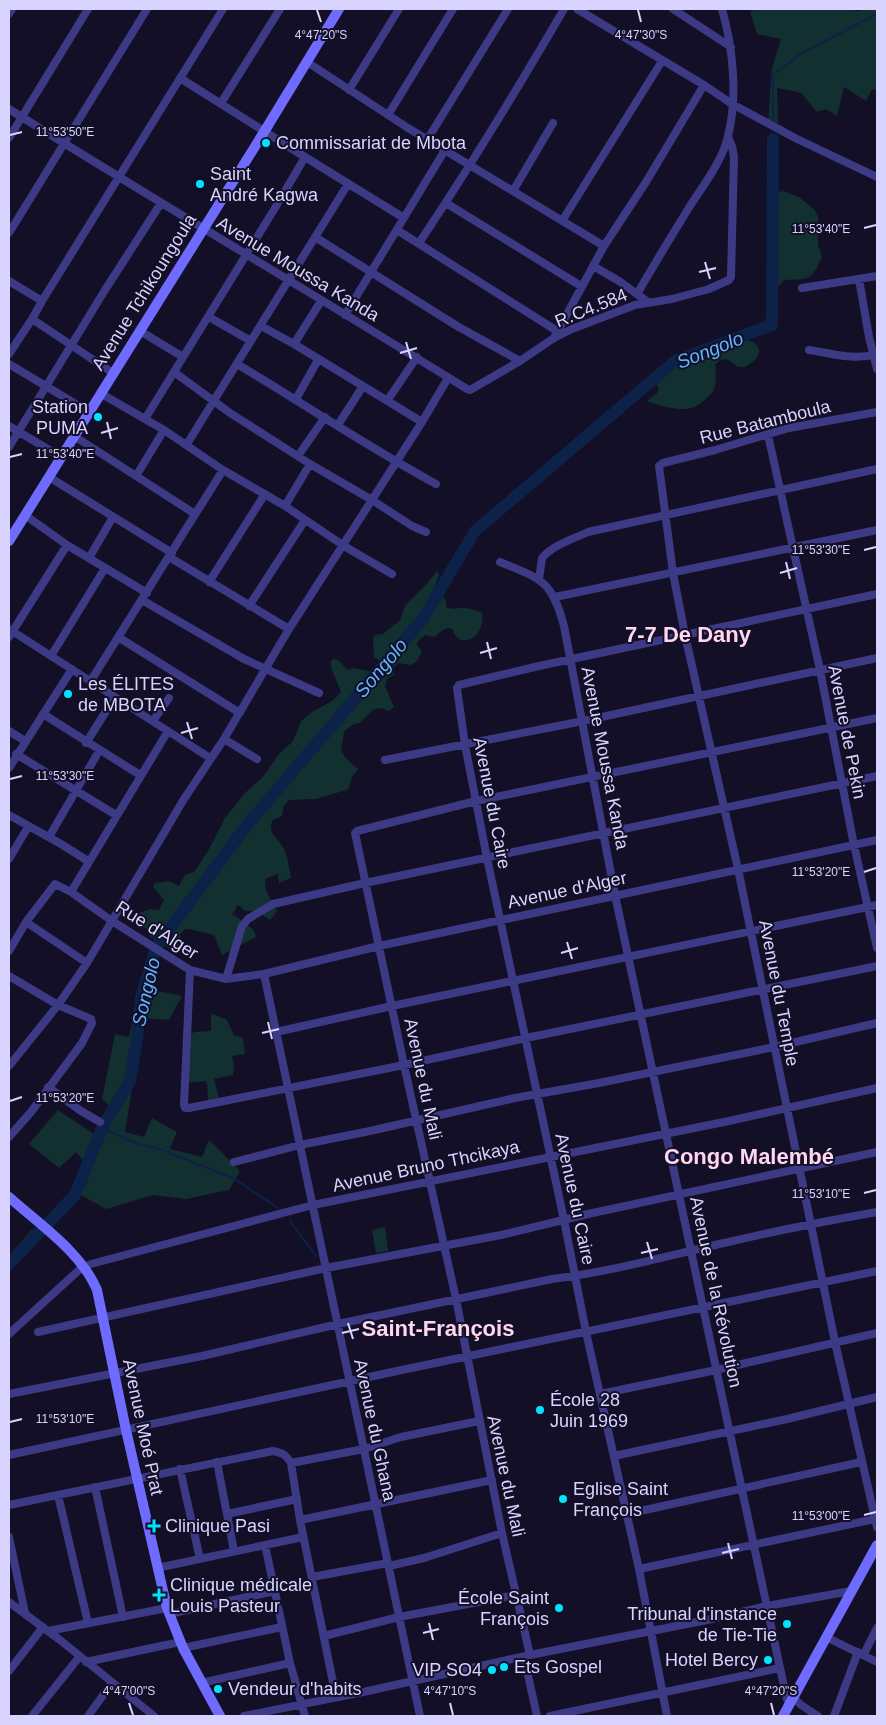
<svg xmlns="http://www.w3.org/2000/svg" width="886" height="1725" viewBox="0 0 886 1725" font-family="Helvetica,sans-serif">
<rect width="100%" height="100%" fill="#130f26"/>
<path fill="#12302f" d="M755 9H841L860 11 863 9H877V90L872 89 866 101 844 87 837 116 826 109 817 112 803 95 798 92 777 88 778 123H768L772 68 781 39 757 34 750 12Z
M783 191 799 197 814 209 818 216V245L822 257C811 281 810 279 784 280L778 287C775 270 780 254 778 236 777 226 769 205 774 197 775 193 780 192 783 191Z
M747 340C757 342 763 350 756 359 753 362 748 365 745 367H738L727 359 720 360 715 365C716 373 717 381 714 389 710 397 696 409 686 409 673 410 658 405 647 401L657 393 659 388 654 382 676 364 729 344Z
M437 571 439 574C434 592 424 615 412 629 409 632 405 634 403 637 394 645 387 655 382 665L327 727 318 741 279 782 268 797 257 807 251 816 241 825 229 845 212 868H219L230 851 268 803 291 776 303 766 320 741 329 734 391 658 421 624 433 608 439 591 446 601V607C452 610 457 608 463 608 470 608 476 610 482 613 484 627 477 642 461 640L455 635 452 629C444 626 440 633 434 637L425 635 416 643 422 652 416 662 410 665 399 663 394 667V675L387 679 385 686 394 707 389 711 382 708 374 709 360 723 354 724 344 731 341 751 345 757 358 769 352 777 349 787 347 790 315 799 289 800 284 805 282 816 273 820C265 833 281 840 285 851 288 859 289 869 291 878L279 883 278 874 265 879 266 890 277 911 270 920 256 911H245L238 905 232 915H234L254 930 256 937 222 955 214 935 189 929H185L180 934 185 950 178 954 149 936 150 931 136 923V914L150 909 159 910 164 900 153 887 155 883 169 881 179 886 185 875 194 872 208 851 225 818 246 792 262 778 279 754 293 741 301 721 312 712 332 701 341 692 331 668V661L333 659 338 660 348 670 354 668 374 672 377 670 379 663 378 659 374 658 373 637 375 635 383 634 400 620 405 606 425 586Z
M150 956 155 959 150 978 154 990 182 996 169 1020 143 1018 125 1132 144 1137 152 1118 177 1132 170 1149 202 1157 209 1140 240 1171 229 1190 186 1199 153 1195 106 1209 81 1195 90 1169 76 1152 59 1168 29 1144 58 1110 94 1134 110 1107 102 1099 115 1034 129 1037 135 1008Z
M211 1013 227 1020 234 1036 243 1037 245 1054 232 1056 234 1067 233 1075 214 1079 219 1098 208 1100 207 1084 205 1081 185 1083 189 1036 194 1032 211 1031Z
M385 1227 388 1251 376 1253 372 1230Z
M32 1229 40 1238 9 1270V1256Z"/>
<g fill="none" stroke-linecap="round" stroke-linejoin="round">
<path stroke="#0c2248" stroke-width="2" d="M773 122V75L802 53 877 14
M102 1128 133 1142 162 1150 233 1178 278 1208
M290 1221 316 1256"/>
<path stroke="#0c2248" stroke-width="12" d="M9 1264 75 1195 102 1128 130 1081 137 1039 141 997 156 947 247 825 422 620 475 531 675 361 772 325 773 139"/>
<path stroke="#3d3a85" stroke-width="8" d="M577 9 704 85 732 104 797 139 877 177
M673 9 731 47
M9 14 12 9
M307 62 408 128 604 246
M180 78 305 157 404 218
M349 90 399 9
M221 103 280 9
M9 109C161 204 315 295 467 389L470 390 520 361 554 338 572 329 635 305 672 299 709 289 729 280 731 277 734 157 732 146 728 137
M388 115 453 9
M9 138 88 9
M427 140 508 9
M513 191 553 123
M446 203 581 286
M562 221 662 61
M397 230 557 331
M9 233 147 9
M315 237 457 326 520 361
M419 243C470 167 518 88 564 9
M593 266 619 281 648 302
M859 279 869 337 877 369
M9 281 42 301
M802 288 877 276
M637 294C654 265 672 235 690 206 703 186 723 160 728 136 738 96 733 48 722 9
M345 315 445 150
M209 317 251 341
M32 319 113 373
M261 326 294 344 422 422
M140 331 183 357
M554 338 604 246 646 182 704 85
M294 344 321 301
M809 350C832 353 853 361 877 354
M9 354 32 319 42 301 223 9
M9 364 89 412
M237 364C304 404 368 447 436 484
M174 372 230 413 310 464 372 500 412 526 426 532
M100 393 164 430 223 470 285 506 344 546 392 574
M296 399 318 360
M387 401 417 357
M877 412 789 428 715 450 663 463 659 466 673 573 685 635 738 869 835 1342 877 1527
M145 419 275 208 305 157
M338 425 363 386
M9 426 61 457
M768 435 820 670 854 845 877 948
M74 436 195 514
M187 444 348 184
M9 447 105 290 161 203
M298 456 325 417
M136 476 164 430
M49 477 172 553
M285 506 310 464
M25 515 67 545 147 593
M169 557 289 629
M89 558 113 517
M500 562C542 579 552 581 564 626L615 895 786 1696 789 1704
M539 580 542 558C553 545 573 539 588 532L877 469
M209 582 265 494
M555 597 877 530
M142 600 244 659 319 693
M249 606 305 520
M9 629 210 758
M9 637 67 545
M118 637 240 713
M51 656 105 568
M90 682 223 470
M43 714 140 775
M153 721 169 698
M9 731 25 741
M224 739 257 759
M86 743 115 697
M16 754 116 815
M385 760 583 721 877 658
M9 768 72 669
M9 815 61 844 88 861
M49 837 99 751
M9 859 28 827
M71 892 168 731
M26 922 87 963
M9 951 26 922 55 884 71 892 112 921 190 970 226 979 264 974 379 946 877 840
M190 970 184 1105 185 1108H189L404 1065 526 1038 877 966
M264 974 420 1716
M9 976 58 1005 91 1019 92 1023 82 1043 31 1112 9 1137
M226 979 242 926 248 919 273 904 365 883 877 776
M276 1032 392 1006 877 905
M9 1066 58 1005 87 963 184 799 224 739 289 629 422 422 448 378
M48 1087 81 1111 100 1122
M234 1162 300 1145 370 1131 515 1098 599 1083 774 1047 877 1023
M38 1332 326 1268 501 1235 588 1214 877 1152
M9 1334 79 1270 91 1264 313 1205 729 1121 877 1088
M9 1394 202 1356 338 1324 552 1279C610 1272 667 1256 724 1243 775 1231 826 1221 877 1212
M600 1394 716 1370 877 1333
M9 1455 397 1371 877 1271
M614 1456 787 1419 877 1397
M217 1462 234 1551
M291 1463 364 1449 401 1437 479 1421
M180 1469 200 1559
M95 1487 123 1617
M58 1495 88 1623
M9 1505 273 1451C283 1453 286 1455 291 1463L300 1520 336 1697
M227 1514 297 1499
M627 1514 861 1462
M300 1520 492 1480
M9 1537 25 1613
M265 1545 290 1663 305 1716
M389 1566 424 1558 502 1533
M157 1568 303 1537
M639 1569 875 1519
M312 1577 388 1563
M9 1602 60 1640 154 1716
M169 1614 275 1591
M48 1631 167 1608
M324 1636 399 1617 516 1595
M826 1637 877 1662
M183 1648 282 1627
M864 1654 877 1628
M530 1655 502 1533 456 1299 404 1065 355 833 357 831 476 801 877 718
M524 1657 537 1716
M86 1662 180 1642
M9 1671 43 1627
M201 1683 290 1663
M793 1697 801 1705 818 1716
M32 1716 80 1656
M88 1716 112 1683
M244 1716 368 1691 530 1655 712 1619 767 1606 851 1591
M550 1716 780 1668
M667 1716 639 1569 586 1332 564 1220 487 858 465 745 457 688 459 685 539 666 877 594
M834 1716 858 1652"/>
<path stroke="#6f6bff" stroke-width="10" d="M9 541 264 132 339 9
M9 1197C39 1224 81 1252 97 1290L126 1430 167 1608 183 1648 220 1716
M783 1716 877 1545"/>
</g>
<path fill="none" stroke="#d9d4ff" stroke-width="2" d="M317 10 321 22M638 10 641 22M10 135 22 132M864 228 876 225M705 262 710 279M699 272 716 268M406 342 411 359M400 353 417 348M107 422 111 439M101 433 118 428M10 457 22 454M864 550 876 547M786 562 790 579M780 573 797 568M487 642 491 659M480 653 497 648M187 722 192 739M181 733 198 728M10 779 22 776M864 872 876 868M567 942 572 959M561 953 578 948M268 1022 272 1039M262 1033 279 1029M10 1101 22 1097M864 1193 876 1190M647 1242 652 1259M641 1253 658 1249M348 1323 353 1339M342 1333 359 1329M10 1422 22 1419M864 1515 876 1512M728 1543 732 1559M722 1553 739 1549M429 1623 433 1640M423 1633 439 1629M129 1703 133 1715M450 1703 453 1715M771 1703 774 1715"/>
<g fill="#00e5ff" stroke="#130f26" stroke-width="2">
<circle cx="266" cy="143" r="5"/>
<circle cx="200" cy="184" r="5"/>
<circle cx="98" cy="417" r="5"/>
<circle cx="68" cy="694" r="5"/>
<circle cx="540" cy="1410" r="5"/>
<circle cx="563" cy="1499" r="5"/>
<path d="M151.5 1518.5h5v5h5v5h-5v5h-5v-5h-5v-5h5z"/>
<path d="M156.5 1587.5h5v5h5v5h-5v5h-5v-5h-5v-5h5z"/>
<circle cx="559" cy="1608" r="5"/>
<circle cx="787" cy="1624" r="5"/>
<circle cx="768" cy="1660" r="5"/>
<circle cx="504" cy="1667" r="5"/>
<circle cx="492" cy="1670" r="5"/>
<circle cx="218" cy="1689" r="5"/>
</g>
<g text-anchor="middle" dominant-baseline="central" stroke-width="4" stroke-linejoin="round" paint-order="stroke">
<g font-size="18" fill="#d9d4ff" stroke="#130f26" text-anchor="start">
<text x="276" y="143">Commissariat de Mbota</text>
<text x="210" y="174">Saint<tspan x="210" dy="21">André Kagwa</tspan></text>
<text x="88" y="407" text-anchor="end">Station<tspan x="88" dy="21">PUMA</tspan></text>
<text x="78" y="684">Les ÉLITES<tspan x="78" dy="21">de MBOTA</tspan></text>
<text x="550" y="1400">École 28<tspan x="550" dy="21">Juin 1969</tspan></text>
<text x="573" y="1489">Eglise Saint<tspan x="573" dy="21">François</tspan></text>
<text x="165" y="1526">Clinique Pasi</text>
<text x="170" y="1585">Clinique médicale<tspan x="170" dy="21">Louis Pasteur</tspan></text>
<text x="549" y="1598" text-anchor="end">École Saint<tspan x="549" dy="21">François</tspan></text>
<text x="777" y="1614" text-anchor="end">Tribunal d'instance<tspan x="777" dy="21">de Tie-Tie</tspan></text>
<text x="758" y="1660" text-anchor="end">Hotel Bercy</text>
<text x="514" y="1667">Ets Gospel</text>
<text x="482" y="1670" text-anchor="end">VIP SO4</text>
<text x="228" y="1689">Vendeur d'habits</text>
</g>
<g font-size="18" fill="#d9d4ff" stroke="#130f26">
<text transform="translate(298 269) rotate(31)">Avenue Moussa Kanda</text>
<text transform="translate(144 292) rotate(-58)">Avenue Tchikoungoula</text>
<text transform="translate(591 308) rotate(-22)">R.C4.584</text>
<text transform="translate(765 422) rotate(-14)">Rue Batamboula</text>
<text transform="translate(847 732) rotate(79)">Avenue de Pekin</text>
<text transform="translate(605 758) rotate(79)">Avenue Moussa Kanda</text>
<text transform="translate(492 803) rotate(79)">Avenue du Caire</text>
<text transform="translate(567 890) rotate(-12)">Avenue d'Alger</text>
<text transform="translate(157 930) rotate(32)">Rue d'Alger</text>
<text transform="translate(779 993) rotate(79)">Avenue du Temple</text>
<text transform="translate(423 1079) rotate(78)">Avenue du Mali</text>
<text transform="translate(426 1166) rotate(-12)">Avenue Bruno Thcikaya</text>
<text transform="translate(575 1199) rotate(78)">Avenue du Caire</text>
<text transform="translate(716 1292) rotate(78)">Avenue de la Révolution</text>
<text transform="translate(143 1427) rotate(78)">Avenue Moé Prat</text>
<text transform="translate(375 1430) rotate(78)">Avenue du Ghana</text>
<text transform="translate(506 1476) rotate(78)">Avenue du Mali</text>
</g>
<g font-size="19" font-style="italic" fill="#62b6ff" stroke="#130f26">
<text transform="translate(710 350) rotate(-22)">Songolo</text>
<text transform="translate(381 668) rotate(-50)">Songolo</text>
<text transform="translate(146 992) rotate(-77)">Songolo</text>
</g>
<g font-size="22" font-weight="bold" fill="#ffd6f0" stroke="#130f26">
<text x="688" y="634">7-7 De Dany</text>
<text x="749" y="1156">Congo Malembé</text>
<text x="438" y="1328">Saint-François</text>
</g>
</g>
<g font-size="12" text-anchor="middle" fill="#d9d4ff" stroke="#130f26" stroke-width="4" stroke-linejoin="round" paint-order="stroke">
<text x="321" y="39">4°47'20"S</text>
<text x="641" y="39">4°47'30"S</text>
<text x="65" y="136">11°53'50"E</text>
<text x="821" y="233">11°53'40"E</text>
<text x="65" y="458">11°53'40"E</text>
<text x="821" y="554">11°53'30"E</text>
<text x="65" y="780">11°53'30"E</text>
<text x="821" y="876">11°53'20"E</text>
<text x="65" y="1102">11°53'20"E</text>
<text x="821" y="1198">11°53'10"E</text>
<text x="65" y="1423">11°53'10"E</text>
<text x="821" y="1520">11°53'00"E</text>
<text x="129" y="1695">4°47'00"S</text>
<text x="450" y="1695">4°47'10"S</text>
<text x="771" y="1695">4°47'20"S</text>
</g>
<rect width="886" height="1725" fill="none" stroke="#d9d4ff" stroke-width="20"/>
</svg>
